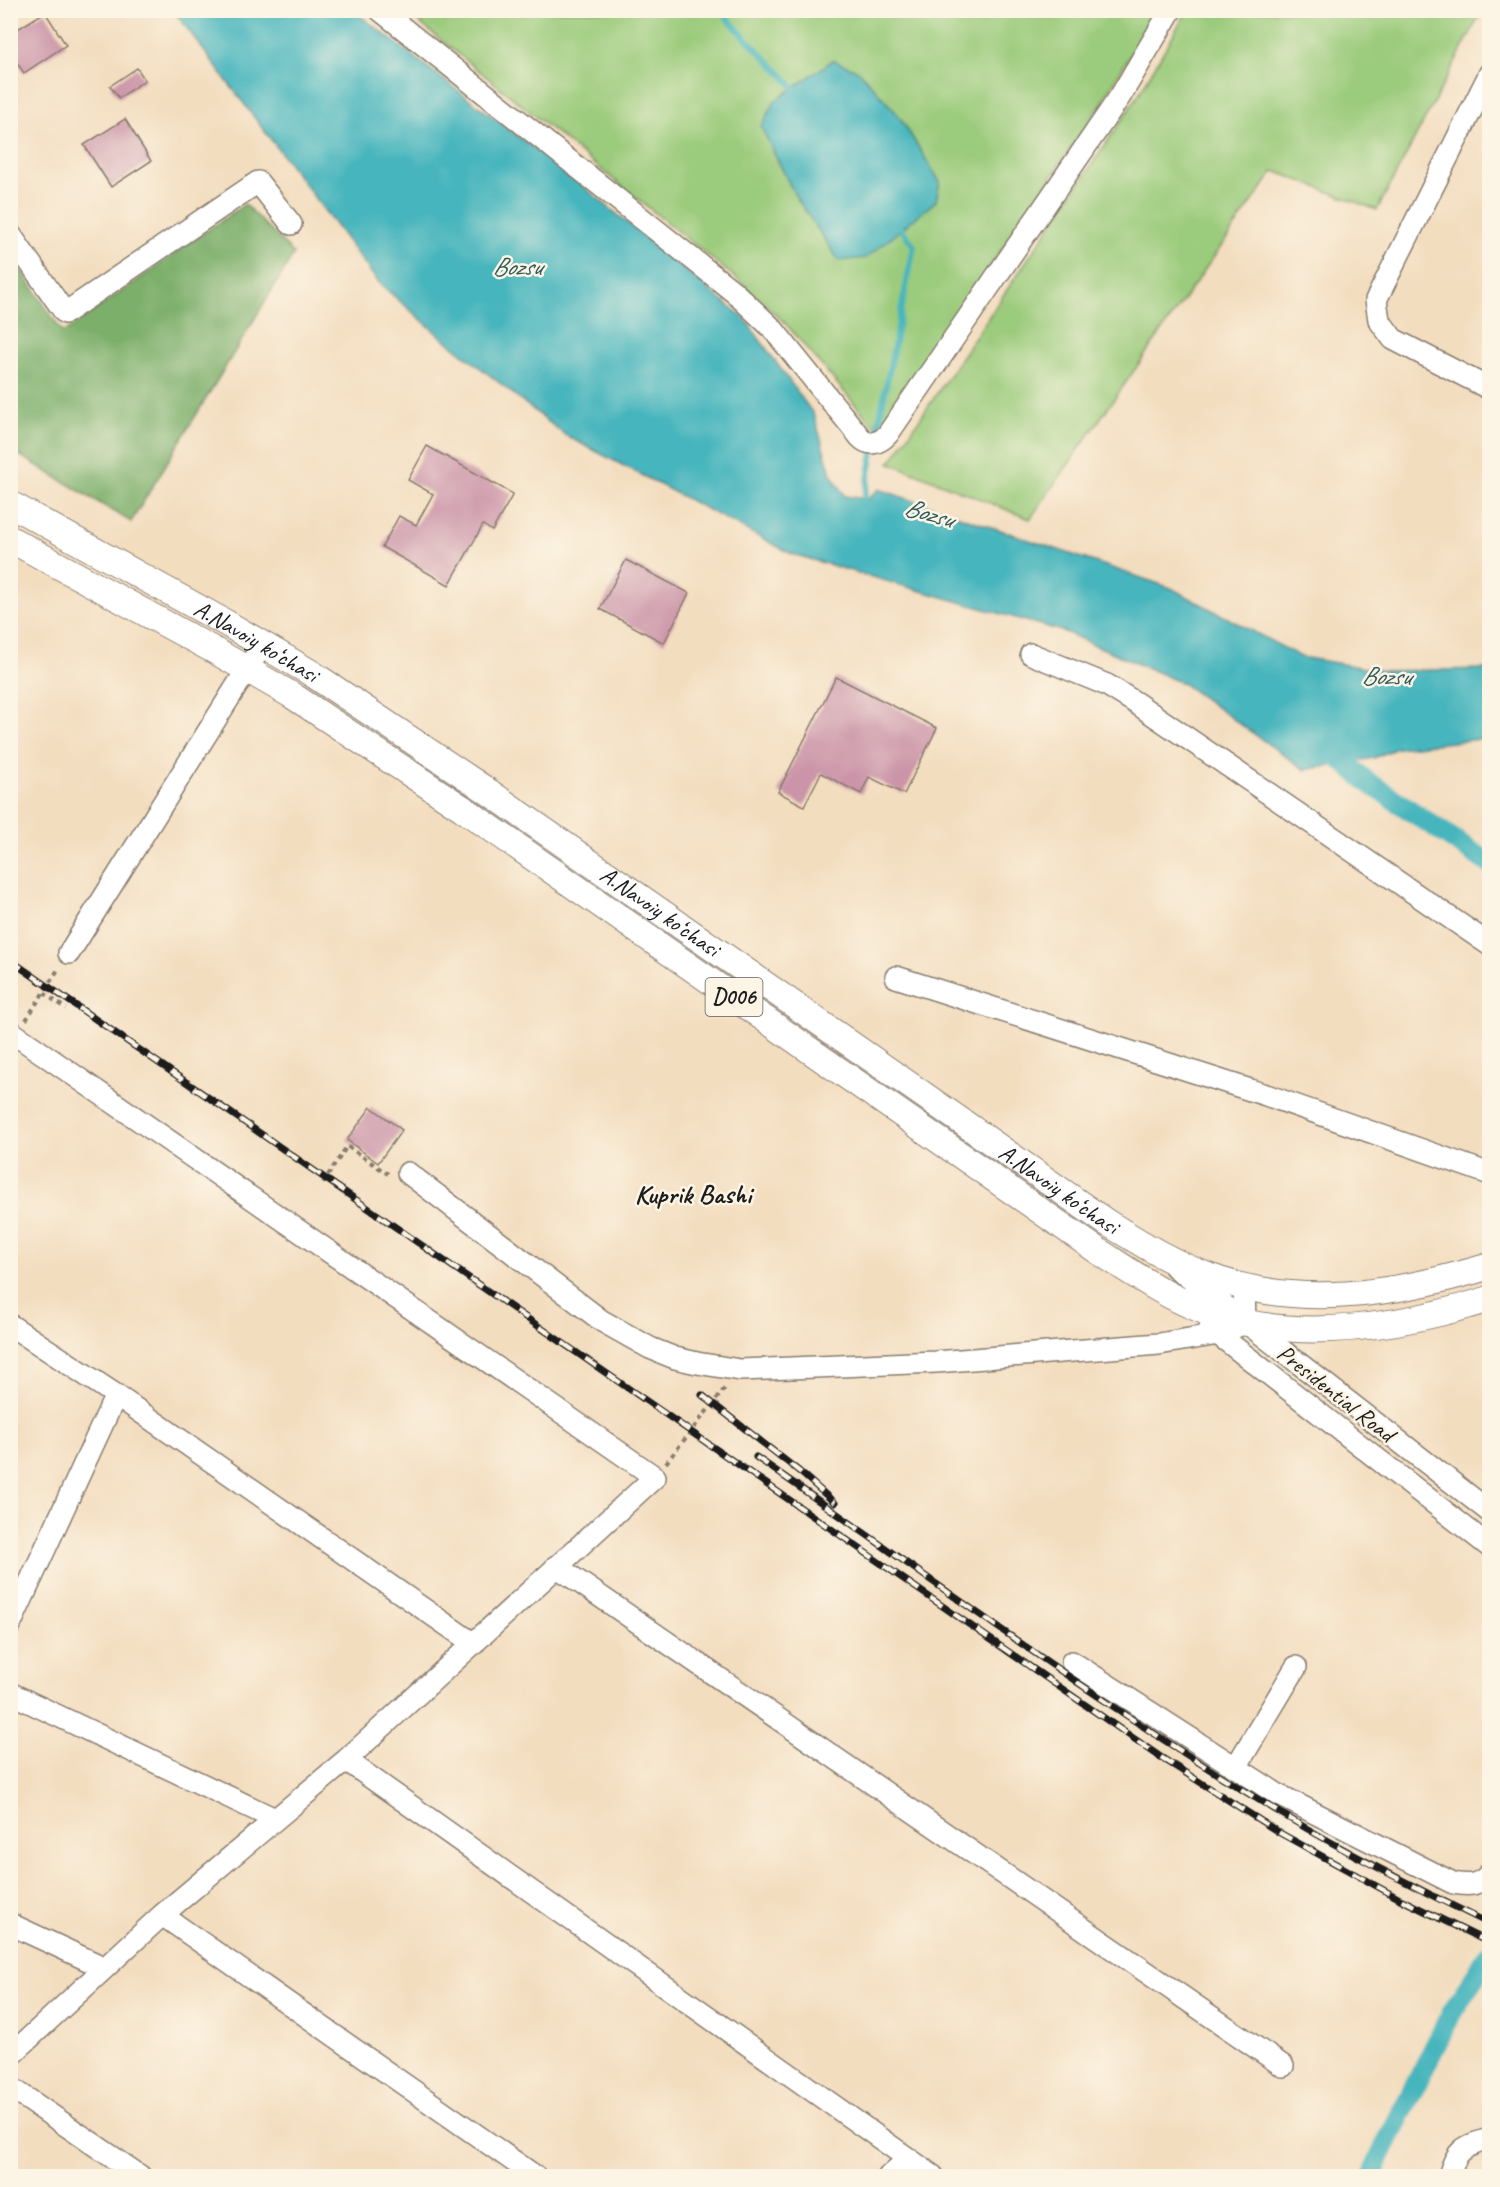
<svg xmlns="http://www.w3.org/2000/svg" width="1500" height="2187" viewBox="0 0 1500 2187" font-family="Caveat,sans-serif">
<rect width="100%" height="100%" fill="#fcf5e5"/>
<filter id="ink" filterUnits="userSpaceOnUse"><feTurbulence type="fractalNoise" baseFrequency=".0167" numOctaves="2"/><feDisplacementMap in="SourceGraphic" scale="12" xChannelSelector="R" yChannelSelector="G"/><feConvolveMatrix kernelMatrix="1 2 1 2 8 2 1 2 1" color-interpolation-filters="sRGB"/></filter>
<filter id="wash" filterUnits="userSpaceOnUse"><feTurbulence type="fractalNoise" baseFrequency=".008" numOctaves="4" result="noise"/><feDisplacementMap in="SourceGraphic" scale="24" xChannelSelector="R" yChannelSelector="G"/><feGaussianBlur stdDeviation="1.35" result="paint"/><feColorMatrix in="noise" values="0 0 0 0 0 0 0 0 0 0 0 0 0 0 0 0 0 1.4 0 .05"/><feComposite in="paint" operator="in"/></filter>
<g filter="url(#wash)">
<rect width="100%" height="100%" fill="#f3ddbf"/>
<path fill="#9bcb7b" stroke="#5c744c" stroke-width="1.5" d="M405 11H1156L1102 103 883 423 877 426 871 423 785 323 743 284Z
M1187 11H1482L1377 210 1274 171 1030 519 890 463 1136 99Z"/>
<path fill="#7caf6b" stroke="#4c6644" stroke-width="1.5" d="M245 204 294 254 131 522 11 450V255L63 333Z"/>
<path fill="#46b5bd" stroke="#31686c" stroke-width="1.5" d="M174 11H354L579 183 745 319 814 415 831 474 845 496 868 499 879 489 1171 588 1301 657 1383 671 1489 669V738L1397 748 1374 758 1305 770 1182 683 1065 632 792 554 565 435 439 335 379 283Z
M833 60 859 71 899 116 940 182 936 201 866 258 839 261 796 197 761 127 775 101Z"/>
<g fill="none" stroke-linecap="round" stroke-linejoin="round">
<path stroke="#46b5bd" stroke-width="6" d="M721 10C744 41 775 63 798 93
M876 437 914 246 897 223
M863 505 874 447"/>
<path stroke="#46b5bd" stroke-width="21" d="M1323 745 1368 782 1490 864
M1373 2176 1379 2158 1452 2012 1490 1953"/>
</g>
<g id="blocks">
<path fill="#cb94a8" d="M45 12 66 45 24 73 10 53V34Z
M137 68 145 80 119 98 110 86Z
M125 119 151 161 111 187 84 145Z
M427 446 513 494 492 531 483 525 449 585 382 547 399 516 416 525 433 494 408 480Z
M626 560 689 593 664 643 600 609Z
M836 677 937 728 904 794 869 777 861 794 821 773 804 806 778 792Z
M371 1107 402 1130 378 1163 347 1140Z"/>
</g>
</g>
<g filter="url(#ink)">
<use href="#blocks" fill-opacity="0" stroke="#887c6e" stroke-width="1.5"/>
<g fill="none" stroke-linecap="round" stroke-linejoin="round">
<g stroke="#887c6e" stroke-width="24">
<path id="minor" d="M380 10 734 292 772 328 860 437C869 447 880 443 888 434L1121 95 1171 10
M1490 73 1376 300 1379 320 1393 339 1490 389
M10 234 65 313 258 182 291 224
M1031 654 1107 685 1136 703 1490 945
M69 953 263 644
M896 977 1266 1095 1490 1174
M10 1031 655 1477 346 1760 162 1915 10 2056
M408 1173 602 1321 650 1348 675 1358 697 1363 740 1370 936 1362 1159 1344 1219 1334 1245 1323 1244 1287
M1175 1267 1490 1512
M10 1325 116 1395 474 1644
M1210 1328 1490 1547
M556 1566 1283 2066
M10 1625 116 1395
M1072 1662 1277 1794 1453 1883C1468 1886 1479 1886 1490 1873
M10 1693 275 1819
M346 1760 933 2176
M1236 1767 1296 1667
M162 1915 535 2176
M10 1924 105 1968
M10 2087 140 2176
M889 2176 908 2159
M1449 2176C1456 2150 1463 2146 1490 2139"/>
</g>
<g stroke="#887c6e" stroke-width="28">
<g id="major">
<path id="s1" d="M10 504 226 623 311 673 483 788 1106 1222C1138 1241 1168 1261 1203 1274 1296 1311 1397 1294 1490 1266"/>
<path d="M10 539 217 652 293 696 462 808 1098 1251C1131 1272 1165 1296 1202 1310 1292 1345 1400 1327 1490 1299"/>
</g>
</g>
<path stroke="#887c6e" stroke-width="4" stroke-dasharray="4.5 4.5" stroke-linecap="butt" d="M44 993 66 1009
M26 1020 59 968
M323 1183 347 1146 388 1174
M666 1463 726 1387"/>
<use href="#minor" stroke="#fff" stroke-width="21"/>
<use href="#major" stroke="#fff" stroke-width="26"/>
<g stroke="#1c1c1c" stroke-width="7">
<path id="rail" d="M10 960 1159 1756 1280 1833 1400 1899 1490 1943
M702 1395 800 1472 835 1503
M756 1457C932 1579 1105 1709 1289 1818 1354 1857 1422 1891 1490 1924"/>
</g>
<use href="#rail" stroke="#fcf5e5" stroke-width="4.5" stroke-dasharray="14" stroke-linecap="butt"/>
</g>
</g>
<g text-anchor="middle" dominant-baseline="central" stroke-width="5" stroke-linejoin="round" paint-order="stroke">
<rect fill="#fcf5e5" stroke="#5f5d58" stroke-width="1.5" x="705.5" y="978" width="57" height="38" rx="4.5"/>
<g font-size="22" font-weight="bold" fill="#1c1c1c">
<text x="734" y="997">D006</text>
</g>
<g font-size="24" fill="#1c1c1c" stroke="#fcf5e5">
<text stroke="none"><textPath href="#s1" startOffset="282">A.Navoiy ko‘chasi</textPath></text>
<text stroke="none"><textPath href="#s1" startOffset="768">A.Navoiy ko‘chasi</textPath></text>
<text stroke="none"><textPath href="#s1" startOffset="1254">A.Navoiy ko‘chasi</textPath></text>
<text transform="translate(1336 1393) rotate(38)">Presidential Road</text>
</g>
<g font-size="26" font-style="italic" fill="#2d595c" stroke="#fcf5e5">
<text x="517" y="266">Bozsu</text>
<text transform="translate(929 513) rotate(16)">Bozsu</text>
<text transform="translate(1386 676) rotate(1)">Bozsu</text>
</g>
<g font-size="27" font-weight="bold" fill="#1c1c1c" stroke="#fcf5e5">
<text x="693" y="1194">Kuprik Bashi</text>
</g>
</g>
<rect width="1500" height="2187" fill="none" stroke="#fcf5e5" stroke-width="36"/>
</svg>
